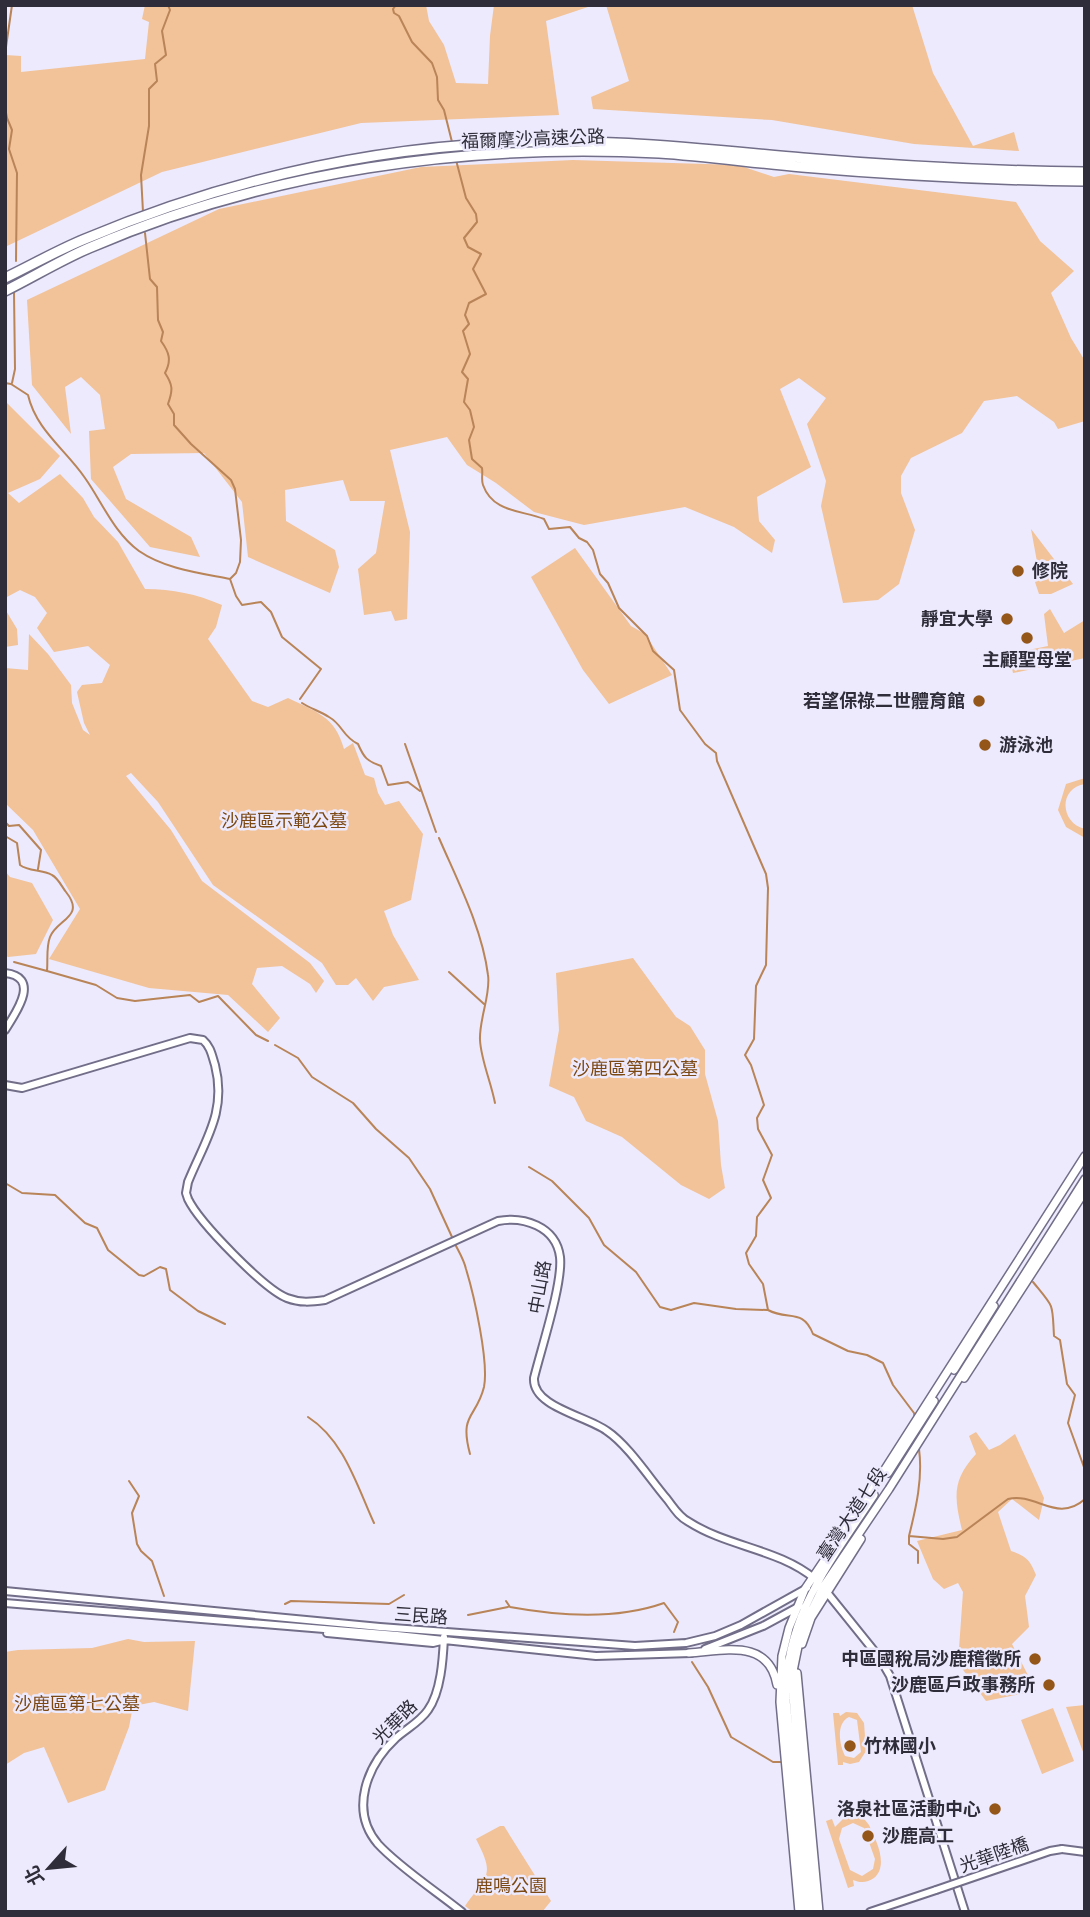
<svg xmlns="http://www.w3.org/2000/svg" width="1090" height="1917" viewBox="0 0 1090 1917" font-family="'Varela Round','Noto Sans TC',sans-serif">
<rect width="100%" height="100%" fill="#eceafc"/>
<path fill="#f2c299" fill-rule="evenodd" d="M145 5H426L429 21 444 45 456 83 488 84 490 36 494 5H594L546 21 559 115 361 123 162 172 5 247V55L21 56V72L145 59 149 22 142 19Z
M606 5H912L933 73 973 146 1014 132 1019 151 914 144 772 120 593 109 591 97 629 81Z
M573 160 738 165 774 177 789 174 1016 202 1040 241 1074 271 1051 293 1071 338 1085 361V421L1058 429 1054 422 1017 396 984 401 962 433 911 458 901 476V493L915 530 899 584 878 600 843 603 821 506 826 481 807 424 826 398 799 378 780 389 811 467 757 497 759 521 775 540 772 553 734 527 685 507 584 525 534 512 496 483 467 465 447 437 390 450 410 532 407 619 395 621 391 611 364 615 358 569 376 553 385 501H350L343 480 285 490 286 521 335 550 339 567 330 593 248 557 242 502 204 453 131 454 113 467 126 499 191 537 200 557 150 547 91 479 89 431 105 429 100 395 81 377 65 387 71 434 32 385 27 300 219 209 421 167Z
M5 401 60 456 40 479 8 493 19 503 60 474 83 498 94 517 118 542 145 589C173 589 196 594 222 605L216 627 208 639 252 701 268 707 288 698C316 712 335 716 344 749L353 743 365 775 374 778 378 793 385 805 399 801 423 834 411 900 384 911 393 935 419 980 384 987 373 1001 356 978 348 985H336L322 963 213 885 158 802 131 773 126 776 171 830 202 881 310 963 324 981 316 993 310 984 282 966 257 968 252 984 280 1018 268 1032 228 995 149 988 49 959 80 909 33 830 5 803V668L28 670 29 634 48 654 71 685 72 703 83 730 90 735 84 723 77 692 82 685 102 683 110 665 88 646 54 652 37 628 47 613 35 597 20 590 5 598Z
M1031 529 1073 584 1051 594H1039L1035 582 1040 578Z
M575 548 631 626 645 634 672 675 609 704 583 670 531 577Z
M5 609 17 629 18 645 5 647Z
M1050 609 1064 633 1085 620V658L1013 673 1009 654 1048 646 1044 614Z
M1085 778V784C1058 788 1060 823 1085 829V838L1066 827 1058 810 1066 784Z
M5 871 10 877 32 883 53 920 36 954 8 957 5 955Z
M633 958 676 1017 690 1026 705 1050V1074L718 1121 721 1165 725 1188 709 1199 681 1185 622 1137 586 1121 574 1097 549 1086 559 1030 556 973Z
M976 1432 989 1450 1000 1445 1015 1434 1044 1498 1039 1520 1012 1499 998 1512 1011 1551C1026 1556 1030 1560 1036 1575L1025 1596 1029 1627 1012 1644 1036 1691 986 1701 958 1663 963 1592 958 1583 944 1589 933 1579 917 1541 962 1530C954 1497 952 1480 976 1454L969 1436Z
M128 1639 144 1642 195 1641 188 1711 154 1702 133 1706 129 1727 105 1790 68 1803 44 1747 24 1753 5 1765V1652L18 1650 92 1648Z
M1085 1705V1757L1066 1707Z
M1053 1708 1074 1761 1042 1774 1021 1720Z
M846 1712 857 1713 864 1723 866 1751 859 1762 850 1764 843 1762V1765H838L833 1713H839L840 1716ZM849 1717 857 1720 861 1752 854 1758 845 1756C839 1744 836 1723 849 1717Z
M856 1816 865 1820 869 1825C876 1840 889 1865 874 1878 867 1883 860 1883 853 1880L854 1886 848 1888 826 1821 832 1819 835 1827 843 1819ZM853 1823 864 1828 875 1859 873 1869 862 1876 850 1870 839 1839 842 1828Z
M500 1826H504L551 1901 542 1912H473L465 1906C488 1874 495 1876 476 1839Z"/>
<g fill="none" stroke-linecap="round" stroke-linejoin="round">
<path stroke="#b98457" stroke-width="2" d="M396 5 393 9 394 13 399 16 412 42 432 63 437 77 438 100 444 110 452 142
M5 54 12 5
M5 108 7 118 12 130 9 149 17 173 16 261
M456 160 466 198 476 214 477 222 464 238 468 247 481 254 473 269 486 294 469 303 465 315 469 324 463 331 470 354 462 372 468 379 464 402 470 410 474 427 469 440 472 459 482 468C483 474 481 480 483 485 493 513 522 510 544 519L549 529 570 527 579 538 587 542 593 550 600 574 608 583 619 608 647 636 653 651 674 670 680 710 705 744 716 753 717 761 766 874 768 888 766 965 756 986 754 1039 745 1055 751 1065 764 1105 757 1118 758 1129 772 1155 763 1180 771 1198 757 1217 756 1236 746 1253 749 1264 763 1284 768 1310C788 1321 803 1308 813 1334L848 1351 867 1355 883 1363 893 1385 914 1413 915 1419
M143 212 141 175 149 126V89L157 81 155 64 166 55 162 31 170 10 168 5
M145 233 150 279 157 287 158 320 163 332 161 341C169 352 172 360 165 373 173 385 173 390 168 404L174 414V425L191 444 231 480 235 489 241 540 240 562 236 573 230 579
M5 383 11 384 28 395C36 430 66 450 85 478 102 502 114 533 139 551 165 569 200 573 230 579L236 596 242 605 261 602 271 612 282 637 321 669 300 699
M12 383 15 369 14 293
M302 703C311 709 320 711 329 717 343 725 342 736 358 744 364 758 367 761 381 766L388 785 408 782 420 791
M405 744 436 832
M5 822 9 826 19 825 41 850 38 869
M5 836 17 843 20 865C29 872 42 869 52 875 58 878 62 887 66 892 86 917 57 919 50 937 46 947 48 960 47 971L96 985 117 998 135 1001 190 995 199 1002 218 996 256 1035 268 1041
M439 838C458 882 482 928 488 975 491 994 479 1019 480 1040 481 1060 491 1082 495 1103
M14 962 47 971
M449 972 484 1004
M275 1045 298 1058 312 1077 353 1103 376 1129 409 1158 430 1189 452 1237
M529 1167 552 1181 589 1218 604 1245 636 1272 660 1307 671 1310 694 1303 736 1309 767 1310
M5 1183 22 1193 55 1195 85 1223 97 1228 108 1250 139 1275 144 1276 160 1267 166 1269 170 1290 198 1311 225 1324
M455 1244C459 1252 464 1260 466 1269 474 1295 489 1362 484 1387 476 1419 459 1413 470 1454
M1033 1282C1055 1309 1052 1302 1054 1336L1060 1340 1067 1384 1075 1395 1068 1423 1085 1470
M308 1417C344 1440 357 1486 374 1523
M129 1481 139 1496 132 1513 137 1544 141 1551 152 1561 164 1596
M909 1536C916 1508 923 1478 919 1449
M918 1563V1551L909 1544V1536L943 1539 957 1537 1008 1499C1036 1492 1057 1524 1085 1499
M506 1601 510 1607C559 1616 616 1620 664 1603L678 1622 674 1632
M285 1604 291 1601 389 1604 404 1595
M468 1615 508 1607
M692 1662 708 1687 731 1737 773 1762H781"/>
<g stroke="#726e89" stroke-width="10">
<path id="minor" d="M5 973C42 977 15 1014 5 1030
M5 1085 22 1088 190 1038 203 1040C211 1047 212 1056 215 1065 227 1112 205 1140 188 1182L186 1193 188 1199C199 1222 264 1289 287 1298 300 1303 311 1302 325 1300L498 1221C523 1216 556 1226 560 1257 563 1283 541 1349 534 1378 532 1407 587 1416 607 1431 628 1445 650 1479 667 1499 674 1508 679 1517 689 1522 728 1547 779 1549 815 1579
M825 1590 879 1657 890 1676 965 1912
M5 1591 380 1627 635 1646 686 1643 715 1636 741 1625 807 1588
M5 1603 397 1635 596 1656 691 1653
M327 1633 433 1643 441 1641
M444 1637C443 1659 441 1692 428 1710 420 1722 406 1729 396 1738 367 1765 349 1810 378 1844 399 1867 436 1891 462 1912
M705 1649 763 1626 800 1606
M1062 1849 1085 1852
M870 1912 936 1890"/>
</g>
<g stroke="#726e89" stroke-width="10">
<path id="major" d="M954 1370 994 1306
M964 1378 1085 1191
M888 1473 934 1401
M802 1644 811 1618 861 1539
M689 1653C724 1651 769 1638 777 1685
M797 1673 819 1912
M799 1912 780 1702 782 1656 789 1628 805 1589 873 1488 1085 1156
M806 1912 786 1699C784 1617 831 1561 874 1495
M812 1912 793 1697V1671L801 1632 823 1587 889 1489 1085 1179"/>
</g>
<g stroke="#726e89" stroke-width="12">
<path id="highway" d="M5 278C32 265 58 250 85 239 216 184 356 150 499 143 600 137 701 149 803 158 896 166 991 171 1085 172
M5 291C33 277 61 260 89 248 268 171 465 143 659 153 707 156 754 163 802 167 896 175 990 180 1085 181"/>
</g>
<use href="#minor" stroke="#fff" stroke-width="6"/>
<use href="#major" stroke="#fff" stroke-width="7"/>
<use href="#highway" stroke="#fff" stroke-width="9"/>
<g stroke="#726e89" stroke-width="10" stroke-linecap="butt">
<path id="minor-bridge" d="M936 1890 1050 1851 1062 1849"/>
</g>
<use href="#minor-bridge" stroke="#fff" stroke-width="6"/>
</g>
<g fill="#945719" stroke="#eceafc" stroke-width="2.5">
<circle cx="1018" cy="571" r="7"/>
<circle cx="1007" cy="619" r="7"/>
<circle cx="1027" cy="638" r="7"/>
<circle cx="979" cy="701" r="7"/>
<circle cx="985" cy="745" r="7"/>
<circle cx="1035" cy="1659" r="7"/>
<circle cx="1049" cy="1685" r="7"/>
<circle cx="850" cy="1746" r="7"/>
<circle cx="995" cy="1809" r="7"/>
<circle cx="868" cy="1836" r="7"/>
</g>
<g text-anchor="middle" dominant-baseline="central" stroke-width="5" stroke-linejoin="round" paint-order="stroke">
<g font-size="18" fill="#2f2d39" stroke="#eceafc">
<text transform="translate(533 139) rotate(-2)">福爾摩沙高速公路</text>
<text transform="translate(540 1287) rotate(-80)">中山路</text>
<text transform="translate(852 1514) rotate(-56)">臺灣大道七段</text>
<text transform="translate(421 1616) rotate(4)">三民路</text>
<text transform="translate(395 1722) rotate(-45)">光華路</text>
<text transform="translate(994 1855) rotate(-19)">光華陸橋</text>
</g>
<g font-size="18" font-weight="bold" fill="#2f2d39" stroke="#eceafc" text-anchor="end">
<text x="1032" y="571" text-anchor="start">修院</text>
<text x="993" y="619">靜宜大學</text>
<text x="1027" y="660" text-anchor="middle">主顧聖母堂</text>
<text x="965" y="701">若望保祿二世體育館</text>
<text x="999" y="745" text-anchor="start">游泳池</text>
<text x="1021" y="1659">中區國稅局沙鹿稽徵所</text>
<text x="1035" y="1685">沙鹿區戶政事務所</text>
<text x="864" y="1746" text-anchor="start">竹林國小</text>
<text x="981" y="1809">洛泉社區活動中心</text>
<text x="882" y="1836" text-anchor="start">沙鹿高工</text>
</g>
<g font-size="18" fill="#7c4813" stroke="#eceafc">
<text x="284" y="821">沙鹿區示範公墓</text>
<text x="635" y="1069">沙鹿區第四公墓</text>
<text x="77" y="1704">沙鹿區第七公墓</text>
<text x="511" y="1886">鹿鳴公園</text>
</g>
</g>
<rect width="1090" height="1917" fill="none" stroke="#2f2d39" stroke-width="14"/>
<g transform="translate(49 1868) rotate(243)" stroke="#eceafc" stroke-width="5" paint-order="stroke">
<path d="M0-5L12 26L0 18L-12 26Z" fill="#2f2d39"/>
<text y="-10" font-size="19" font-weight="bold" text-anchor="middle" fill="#2f2d39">北</text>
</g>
</svg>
